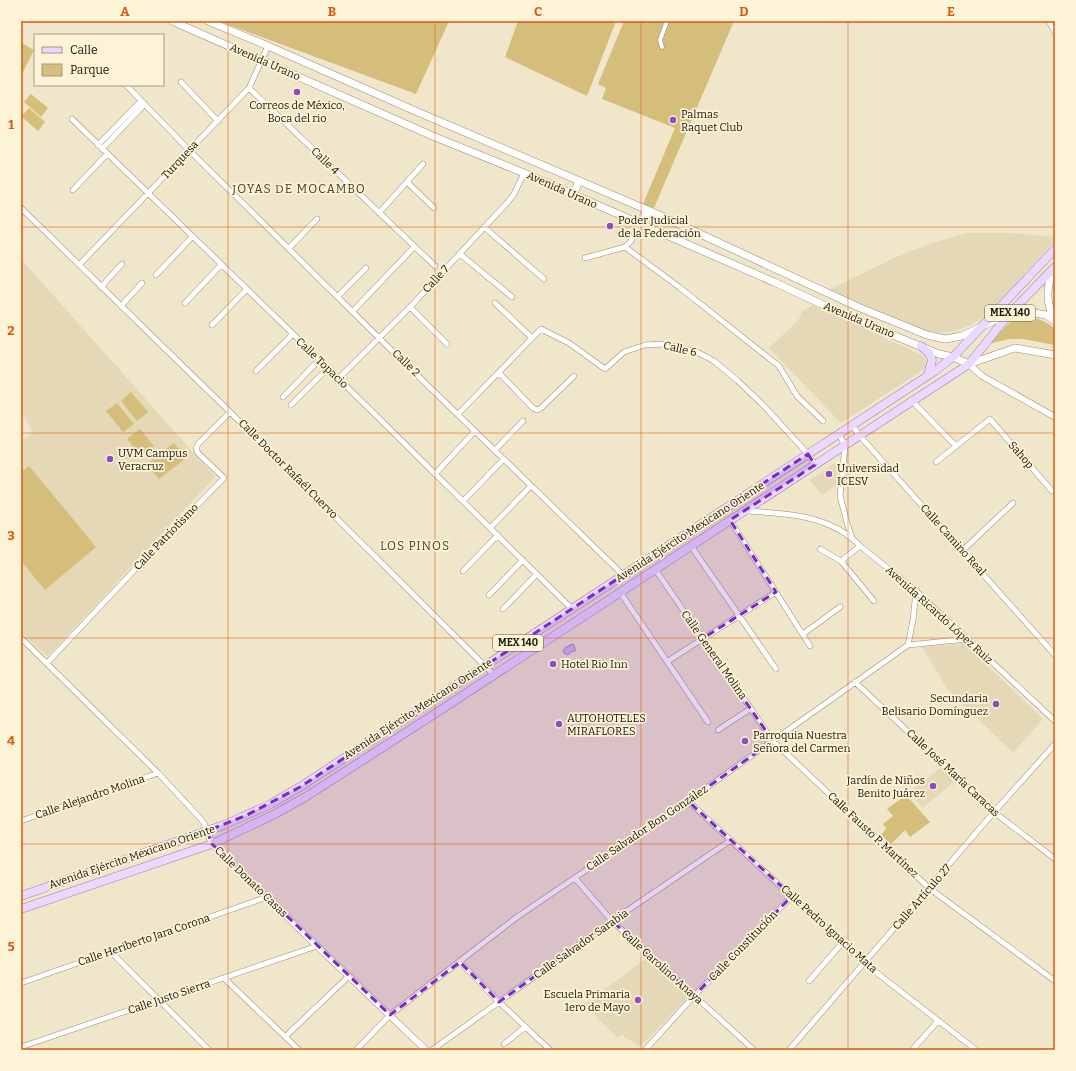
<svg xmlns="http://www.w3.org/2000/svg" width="1076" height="1071" viewBox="0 0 1076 1071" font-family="Bitter,serif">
<rect width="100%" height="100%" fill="#f0e6ca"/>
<path fill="#e5d8b6" d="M967 233H1009L1055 237V241L986 315 971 325 955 331 938 333 918 330 829 290 894 258 929 244Z
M21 259 215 477 47 657 21 632V441L34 433 21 412Z
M813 305 924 356 927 362 926 368 841 423 769 348 792 326 799 319 802 311Z
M835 463 838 467 836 485 822 495 810 480Z
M964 643 1043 719 1013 753 948 690 922 647Z
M943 766 957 779 923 808 908 793Z
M648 957 689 996 640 1047 622 1035 618 1038 584 1005Z"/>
<path fill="#d5bd7b" d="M218 21H449L416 94Z
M518 21H616L587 96 505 57Z
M624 21H734L654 208 643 204 675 128 602 99 606 88 598 84Z
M22 43 34 50 23 72 21 71Z
M31 94 48 108 41 117 24 102Z
M29 108 45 122 38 131 21 116Z
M1023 317C1036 317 1045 320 1055 329V345L1023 339H1010L992 343 991 342 1013 319Z
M131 392 148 412 137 421 121 401Z
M117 403 134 424 123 432 106 411Z
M140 429 154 446 141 456 127 439Z
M174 443 186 458 159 479 147 464Z
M29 466 96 547 45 590 21 561V472Z
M906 795 930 822 910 837 905 830 891 844 881 835 886 829 883 824 893 816 887 809Z"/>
<path fill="#d5b6f8" stroke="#9d86b1" d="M573 644 575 648V651H572L568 655 564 653 563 651 566 647Z"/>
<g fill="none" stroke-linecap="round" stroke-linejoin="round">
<g stroke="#978e74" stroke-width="5">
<path id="pedestrian" d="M662 47 660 40 667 21"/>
</g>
<g stroke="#978e74" stroke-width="6">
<path id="minor" d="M1049 21 1055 33
M181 82 218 121
M127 86 189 150 379 338 623 575
M249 88 435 266
M72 119 328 368 571 608
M98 145 141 101
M102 149 145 104
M407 182 434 208
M73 190 107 154
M21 208 230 412 494 675
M379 213 423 164
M638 226 646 209
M484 227 544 279
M641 227 650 211
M625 247 679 287 779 366 797 396 823 421
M289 248 317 219
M460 254 512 297
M585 258 625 247 631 241 636 230
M79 265 249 88 268 46
M156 275 192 237
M101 287 122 264
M338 296 366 268
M185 303 221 265
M495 303 532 338
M121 306 142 283
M410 307 447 344
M353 311 414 247
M212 325 247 289
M256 371 293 334
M499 373 533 408 537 410 541 408 574 376
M338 379 410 307 507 203 514 194 524 173
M283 397 319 360
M911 400 956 446
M291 405 328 368
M458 414 541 329 569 343 605 369 624 352 645 345 664 344 697 352 714 361 738 381 763 405 808 454 815 465
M852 425 860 436 1055 655
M839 434 845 446 840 496 847 523 852 538
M495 450 523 421
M936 462 990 419 1052 491
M435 474 475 431
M463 501 504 459
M746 511C785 513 831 515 860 546L916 591 1055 721
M730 520 810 646
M490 528 531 486
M691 546 776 669
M820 549 841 561 874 601
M962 551 1013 503
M841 561 860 546
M655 569 773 741 929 888 1055 981
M463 571 498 535
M620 592 708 722
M489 595 523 560
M503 609 537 574
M803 634 840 607
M21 638 158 773 200 818 204 823 207 831
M908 645 913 620 916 591
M668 661 776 592
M47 663 140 564 224 478 198 453 196 449 198 444 230 412
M855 682 994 812 1055 859
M718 730 750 709
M688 801 864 963 976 1050
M21 821 158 773
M575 878 612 921 754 1050
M111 952 209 1050
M460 962 499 1002 550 1050
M225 979 299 1050
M809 981 843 942
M21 983 267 897
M286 1036 349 976
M504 1044 525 1027
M21 1047 317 946
M356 1050 390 1015 517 917 678 808 908 645 967 639
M432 1050 612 921 731 840
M645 1050 694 996 792 896
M789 1050 994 812 1055 744
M912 1050 938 1021"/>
</g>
<g stroke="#978e74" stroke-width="7">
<path id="tertiary" d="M969 364 982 376 1055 417
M207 831 212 844 317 946 426 1050
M21 1048 22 1050"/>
</g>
<g stroke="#978e74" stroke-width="8">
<path id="secondary" d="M172 21 435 137 524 173 774 282 849 317 939 354 953 357 969 364 1015 348 1055 355
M208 21 268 46 420 113 657 214 858 307 927 335 945 339 962 336 1010 313 1030 312 1046 315 1055 321
M573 195 579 181
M1051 271C1047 293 1046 300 1054 320"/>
</g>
<g stroke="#9883a9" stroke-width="9">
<path id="primary" d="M921 346 929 353 932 360 928 375
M21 896 224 825 269 805 300 787 935 371 953 357 1055 249
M21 909 212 844 275 814 307 796 436 713 969 364 1010 313 1055 267"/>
</g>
<use href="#pedestrian" stroke="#fff" stroke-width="4"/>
<use href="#minor" stroke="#fff" stroke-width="5"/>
<use href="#tertiary" stroke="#fff" stroke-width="6"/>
<use href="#secondary" stroke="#fff" stroke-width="7"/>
<use href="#primary" stroke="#ead8fe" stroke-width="8"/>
</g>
<path fill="#7b2cbf" fill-opacity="0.2" stroke="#7b2cbf" stroke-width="3" stroke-dasharray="8 5" stroke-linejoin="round" d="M808 454 815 465 730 520 776 592 702 639 773 741 688 801 792 896 694 996 612 921 499 1002 460 962 390 1015 212 844 207 831 247 815 300 787Z"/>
<path fill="none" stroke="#de560c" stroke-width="1" stroke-opacity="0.55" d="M228 21V1050M435 21V1050M641 21V1050M848 21V1050M21 227H1055M21 433H1055M21 638H1055M21 844H1055"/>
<g fill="#8d4ec4" stroke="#fdf3d7" stroke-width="1.5">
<circle cx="297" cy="92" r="4"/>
<circle cx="673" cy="120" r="4"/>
<circle cx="610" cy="226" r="4"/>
<circle cx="110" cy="459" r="4"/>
<circle cx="829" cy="474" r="4"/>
<circle cx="553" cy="664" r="4"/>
<circle cx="996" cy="704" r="4"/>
<circle cx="559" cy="724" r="4"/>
<circle cx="745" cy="741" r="4"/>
<circle cx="933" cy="786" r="4"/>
<circle cx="638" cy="1000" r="4"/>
</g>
<g text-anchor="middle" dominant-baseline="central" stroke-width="3.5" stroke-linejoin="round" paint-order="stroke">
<g fill="#fdf3d7" stroke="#5d5849" stroke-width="1">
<rect x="985" y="305" width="50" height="16" rx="3"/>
<rect x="493" y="635" width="50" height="16" rx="3"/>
</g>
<g font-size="10" font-weight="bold" fill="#19160c">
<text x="1010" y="313">MEX 140</text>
<text x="518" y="643">MEX 140</text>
</g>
<g font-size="11" fill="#19160c" stroke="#fdf3d7">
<text transform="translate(265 62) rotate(24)">Avenida Urano</text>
<text transform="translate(180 160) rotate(-47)">Turquesa</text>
<text transform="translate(325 161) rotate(44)">Calle 4</text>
<text transform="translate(562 190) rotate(24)">Avenida Urano</text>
<text transform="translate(436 279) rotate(-47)">Calle 7</text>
<text transform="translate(859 320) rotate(23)">Avenida Urano</text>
<text transform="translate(680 349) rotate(13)">Calle 6</text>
<text transform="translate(322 363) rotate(44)">Calle Topacio</text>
<text transform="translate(406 363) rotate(44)">Calle 2</text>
<text transform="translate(1021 455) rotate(49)">Sahop</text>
<text transform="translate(288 469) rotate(45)">Calle Doctor Rafaél Cuervo</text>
<text transform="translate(690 532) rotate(-33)">Avenida Ejército Mexicano Oriente</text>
<text transform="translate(166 537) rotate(-46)">Calle Patriotismo</text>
<text transform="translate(953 540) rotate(48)">Calle Camino Real</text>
<text transform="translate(939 615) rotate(42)">Avenida Ricardo López Ruiz</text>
<text transform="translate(714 655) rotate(55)">Calle General Molina</text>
<text transform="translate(418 709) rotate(-33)">Avenida Ejército Mexicano Oriente</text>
<text transform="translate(953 773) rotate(43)">Calle José María Caracas</text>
<text transform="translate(90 797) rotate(-19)">Calle Alejandro Molina</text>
<text transform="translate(647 828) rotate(-34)">Calle Salvador Bon González</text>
<text transform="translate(873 835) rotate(43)">Calle Fausto P. Martínez</text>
<text transform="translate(132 857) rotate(-19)">Avenida Ejército Mexicano Oriente</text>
<text transform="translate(251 882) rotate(44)">Calle Donato Casas</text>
<text transform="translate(922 897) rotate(-49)">Calle Artículo 27</text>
<text transform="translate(829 929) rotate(42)">Calle Pedro Ignacio Mata</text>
<text transform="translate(144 940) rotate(-19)">Calle Heriberto Jara Corona</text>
<text transform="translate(581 944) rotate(-35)">Calle Salvador Sarabia</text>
<text transform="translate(743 946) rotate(-46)">Calle Constitución</text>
<text transform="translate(662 967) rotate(42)">Calle Carolino Anaya</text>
<text transform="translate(169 997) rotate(-19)">Calle Justo Sierra</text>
</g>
<g font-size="11" fill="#19160c" stroke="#fdf3d7" text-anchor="start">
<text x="297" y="105" text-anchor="middle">Correos de México,<tspan x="297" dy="13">Boca del rio</tspan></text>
<text x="681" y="114">Palmas<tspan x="681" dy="13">Raquet Club</tspan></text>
<text x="618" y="220">Poder Judicial<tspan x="618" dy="13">de la Federación</tspan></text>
<text x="118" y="453">UVM Campus<tspan x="118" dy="13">Veracruz</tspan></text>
<text x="837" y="468">Universidad<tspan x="837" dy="13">ICESV</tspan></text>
<text x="561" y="664">Hotel Rio Inn</text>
<text x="988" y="698" text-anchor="end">Secundaria<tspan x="988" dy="13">Belisario Domínguez</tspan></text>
<text x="567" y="718">AUTOHOTELES<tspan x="567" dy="13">MIRAFLORES</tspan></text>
<text x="753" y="735">Parroquia Nuestra<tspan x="753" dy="13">Señora del Carmen</tspan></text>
<text x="925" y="780" text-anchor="end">Jardín de Niños<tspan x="925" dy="13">Benito Juárez</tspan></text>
<text x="630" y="994" text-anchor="end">Escuela Primaria<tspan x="630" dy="13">1ero de Mayo</tspan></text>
</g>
<g font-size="12" letter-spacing="1" fill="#473f28" stroke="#fdf3d7">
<text x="299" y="189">JOYAS DE MOCAMBO</text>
<text x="415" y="546">LOS PINOS</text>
</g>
</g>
<rect width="1076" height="1071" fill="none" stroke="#fdf3d7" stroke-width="44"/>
<rect x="34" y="34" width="130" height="52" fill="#fdf3d7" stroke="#a29b86"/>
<rect x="42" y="47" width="20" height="6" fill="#ead8fe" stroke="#a29b86"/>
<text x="70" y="54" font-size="12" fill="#19160c">Calle</text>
<rect x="42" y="64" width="20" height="12" fill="#d5bd7b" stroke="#a29b86"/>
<text x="70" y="74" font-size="12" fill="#19160c">Parque</text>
<rect x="22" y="22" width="1032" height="1027" fill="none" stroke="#de560c" stroke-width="1.5"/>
<g font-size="13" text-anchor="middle" font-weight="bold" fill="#de560c">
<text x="125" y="16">A</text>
<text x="332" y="16">B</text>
<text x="538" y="16">C</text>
<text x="744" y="16">D</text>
<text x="951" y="16">E</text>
<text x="11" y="129">1</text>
<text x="11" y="335">2</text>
<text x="11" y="540">3</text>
<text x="11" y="745">4</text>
<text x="11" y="951">5</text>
</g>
</svg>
